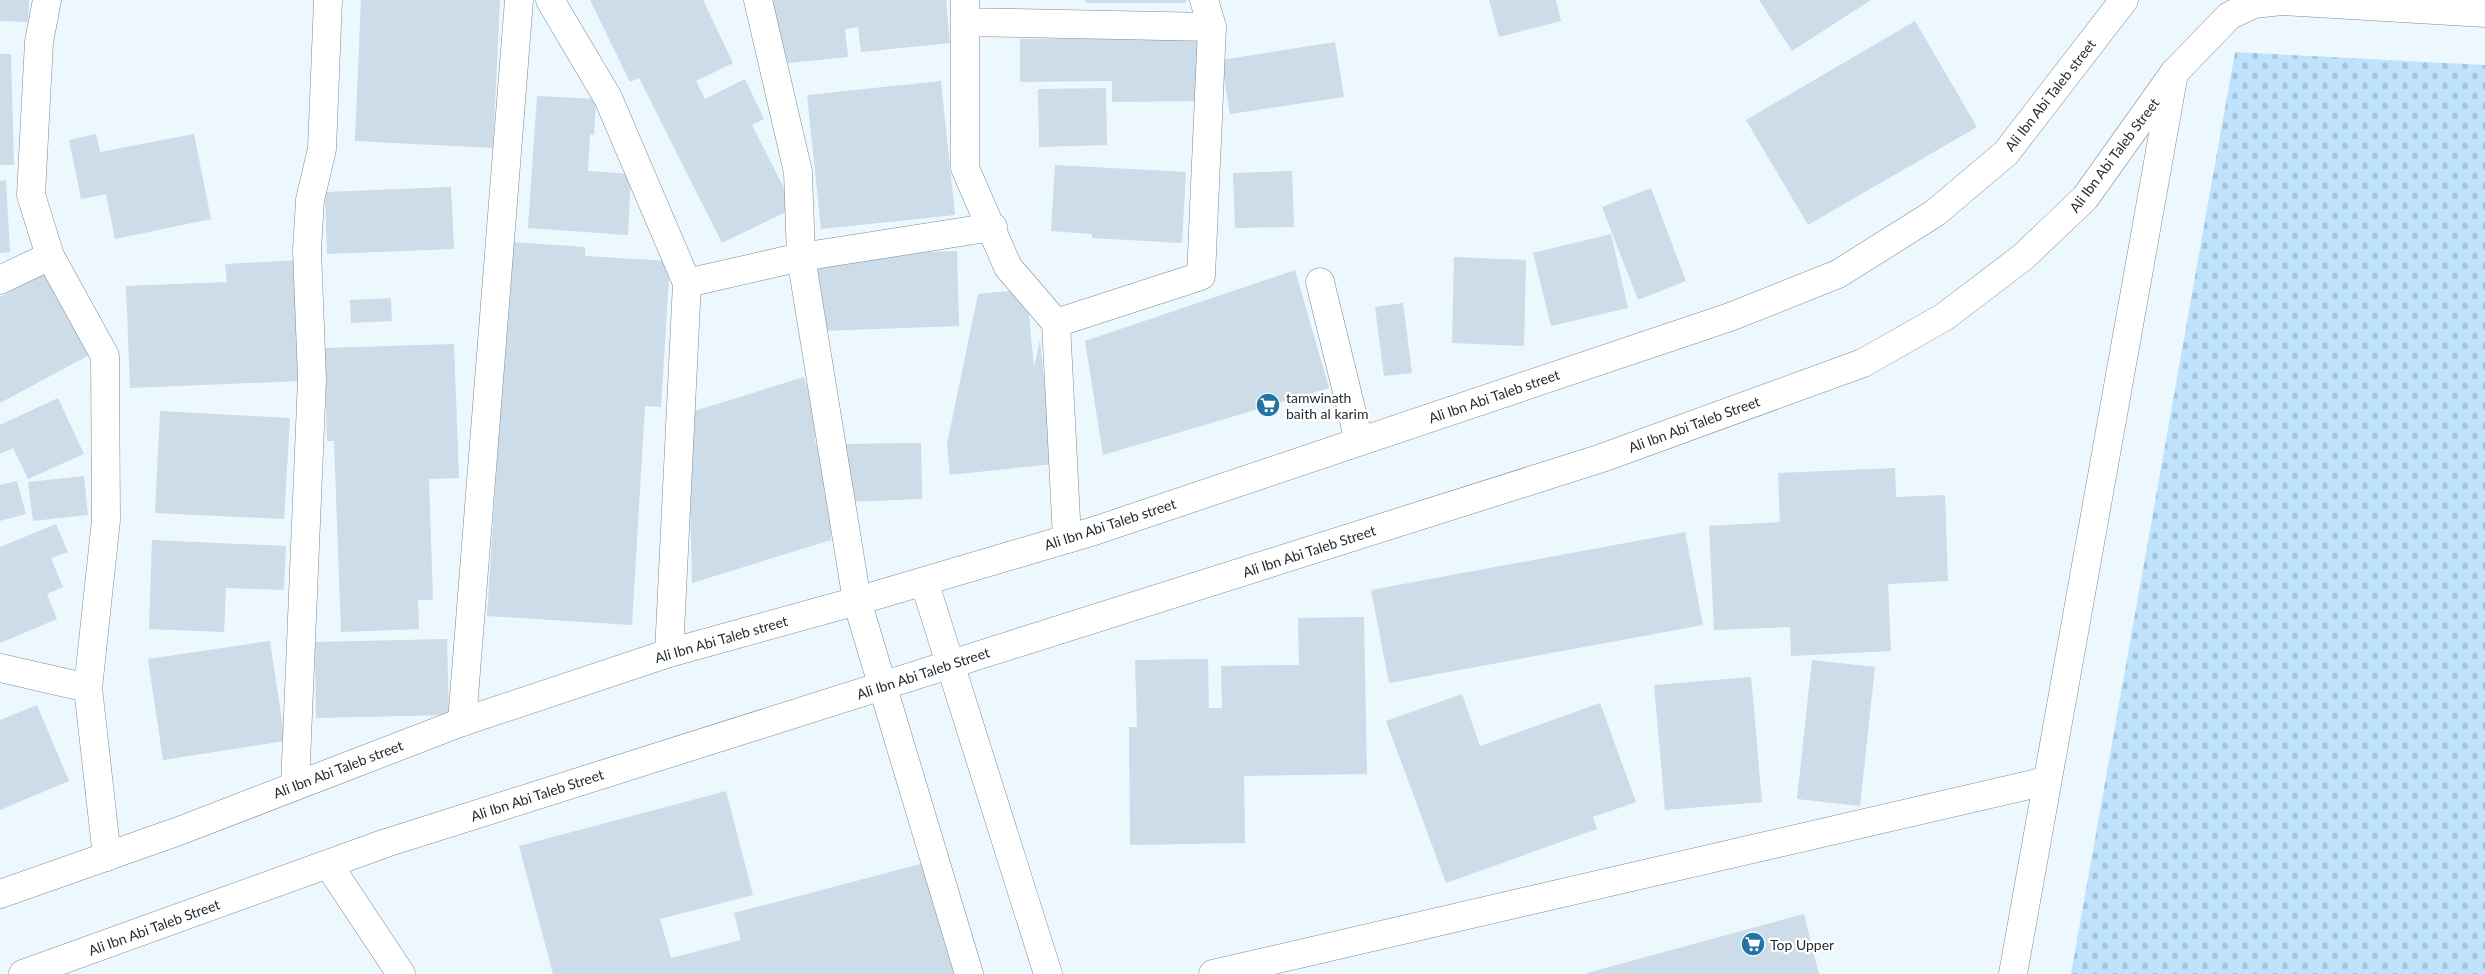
<svg xmlns="http://www.w3.org/2000/svg" width="2485" height="974" viewBox="0 0 2485 974" font-family="Lato,sans-serif">
<defs>
<pattern id="cemetery-stones" width="16" height="16" patternUnits="userSpaceOnUse" patternTransform="scale(1.25)"><rect width="16" height="16" fill="#c0e3fd"/><path d="M2 7V4a2 2 0 0 1 4 0v3zM10 15v-3a2 2 0 0 1 4 0v3z" fill="#a5c3d9"/></pattern>
</defs>
<rect width="100%" height="100%" fill="#edf7fe"/>
<path fill="url(#cemetery-stones)" d="M2235 52 2485 65V974H2071Z"/>
<path fill="#ccdce8" d="M0 0H29L28 22 0 21Z
M361 0H500L493 148 355 141Z
M590 0H703L733 63 696 81 705 99 745 79 764 119 752 125 794 208 722 243 639 78 630 82Z
M772 0H946L950 43 861 52 858 27 845 29 848 57 779 64Z
M1086 0H1186V3H1086Z
M1489 0H1556L1561 21 1499 37Z
M1759 0H1871L1792 51Z
M1915 21 1977 127 1808 225 1746 120Z
M1204 38 1205 101 1112 102V81L1020 82V39Z
M1335 42 1344 97 1230 114 1221 60Z
M0 54H11L14 165H0Z
M941 81 955 215 821 229 807 95Z
M1106 88 1107 145 1039 147 1038 89Z
M537 96 596 99 594 135 590 134 588 171 631 174 628 235 528 228Z
M96 134 100 152 194 134 211 219 115 239 106 194 81 199 69 140Z
M1055 165 1186 172 1182 243 1092 238V234L1051 231Z
M1292 171 1294 227 1235 228 1233 173Z
M6 180 10 252 0 253V181Z
M451 187 454 249 327 254 325 192Z
M1651 188 1686 281 1638 300 1602 207Z
M1611 234 1628 308 1551 326 1533 253Z
M511 242 585 247V256L670 261 661 407 645 406 632 625 487 616Z
M957 251 959 326 820 331 817 256Z
M1454 257 1526 260 1524 346 1452 343Z
M300 260 302 381 130 388 126 286 227 282 225 264Z
M1295 270 1329 388 1103 455 1085 341Z
M48 271 93 353 0 403V297Z
M1009 291 1027 295 1034 367 1040 340 1053 464 950 475 947 444 978 294Z
M391 298 392 321 351 323 350 300Z
M1403 303 1412 373 1384 376 1375 307Z
M454 344 459 478 429 479 433 600H418L419 629 341 632 334 441H327L324 348Z
M804 377 815 412V441L824 467V492L831 514V540L692 583 688 413Z
M58 398 84 454 28 479 13 448 0 454V425Z
M160 411 290 418 284 519 155 513Z
M921 443 922 499 847 502 840 444Z
M1895 468 1896 497 1945 495 1948 581 1888 584 1891 651 1791 656 1790 627 1714 630 1709 526 1780 522 1778 473Z
M84 476 88 515 33 521 28 482Z
M17 481 26 514 0 521V485Z
M56 524 68 552 51 558 63 587 47 594 57 619 0 643V547Z
M1685 532 1703 625 1389 683 1371 590Z
M152 540 286 546 284 590 226 588 224 632 149 629Z
M1364 617 1367 774 1244 776 1245 843 1130 845 1129 727H1137L1135 660 1208 659 1209 708H1222L1221 666 1299 665 1298 618Z
M447 639 449 715 316 718 315 642Z
M270 641 285 741 163 760 148 659Z
M1812 660 1875 667 1860 806 1797 799Z
M1751 677 1762 802 1665 810 1654 685Z
M1462 694 1480 746 1600 703 1636 802 1593 817 1597 829 1446 883 1386 721Z
M37 705 69 781 0 810V720Z
M726 791 753 895 660 919 671 958 741 940 734 913 924 863 954 974H553L519 846Z
M1804 914 1819 974H1587V973Z"/>
<g fill="none" stroke-linecap="round" stroke-linejoin="round">
<g stroke="#7c8b96" stroke-width="29">
<path id="street" d="M47 0 39 42 31 195 50 256 105 356 106 520 88 688 107 857
M550 0 608 98 687 283 669 653
M965 0V168L1008 267 1056 323 1067 539
M965 22 1212 27
M0 280 50 256
M1320 282 1359 441
M687 283 801 257 798 172 758 0
M1056 323 1201 276 1212 27 1204 0
M857 601 801 257 993 227
M0 668 88 688
M462 722 519 0
M295 786 312 379 307 250 310 200 322 149 328 0
M328 864 401 974
M1213 974 2046 781
M2013 974 2174 73"/>
</g>
<g stroke="#7c8b96" stroke-width="29">
<path id="secondary" d="M924 581 1048 974
M857 601 969 974
M0 894 179 831 462 722 669 653 857 601 1094 531 1730 317 1838 274 1935 213 2006 153 2124 0
M23 974 386 843 1602 458 1863 363 1944 317 2023 257 2085 198 2174 73 2229 16 2254 4 2281 1 2485 13"/>
</g>
<use href="#street" stroke="#fff" stroke-width="28"/>
<use href="#secondary" stroke="#fff" stroke-width="28"/>
</g>
<defs>
<g id="supermarket-disc" transform="scale(1.25)"><circle r="9.5" fill="#2374a5" stroke="#fff"/><path d="M-6-5.5h2.5l.6 2H6L4.5 2H-2.5L-4.4-4H-6ZM-1.5 3.2a1.3 1.3 0 1 0 .1 0ZM3 3.2a1.3 1.3 0 1 0 .1 0Z" fill="#fff"/></g>
</defs>
<g fill-rule="evenodd">
<use href="#supermarket-disc" x="1268" y="405"/>
<use href="#supermarket-disc" x="1753" y="944"/>
</g>
<g text-anchor="middle" dominant-baseline="central" stroke-width="4.5" stroke-linejoin="round" paint-order="stroke">
<g font-size="14" fill="#252b2f" stroke="#fff">
<text transform="translate(2050 95) rotate(-52)">Ali Ibn Abi Taleb street</text>
<text transform="translate(2114 155) rotate(-53)">Ali Ibn Abi Taleb Street</text>
<text transform="translate(1494 396) rotate(-19)">Ali Ibn Abi Taleb street</text>
<text transform="translate(1694 424) rotate(-20)">Ali Ibn Abi Taleb Street</text>
<text transform="translate(1110 524) rotate(-18)">Ali Ibn Abi Taleb street</text>
<text transform="translate(1309 551) rotate(-18)">Ali Ibn Abi Taleb Street</text>
<text transform="translate(721 639) rotate(-16)">Ali Ibn Abi Taleb street</text>
<text transform="translate(923 673) rotate(-18)">Ali Ibn Abi Taleb Street</text>
<text transform="translate(338 769) rotate(-21)">Ali Ibn Abi Taleb street</text>
<text transform="translate(537 795) rotate(-18)">Ali Ibn Abi Taleb Street</text>
<text transform="translate(154 927) rotate(-20)">Ali Ibn Abi Taleb Street</text>
</g>
<g font-size="14" fill="#252b2f" stroke="#fff" text-anchor="start">
<text x="1286" y="397">tamwinath<tspan x="1286" dy="16">baith al karim</tspan></text>
<text x="1770" y="944">Top Upper</text>
</g>
</g>
</svg>
